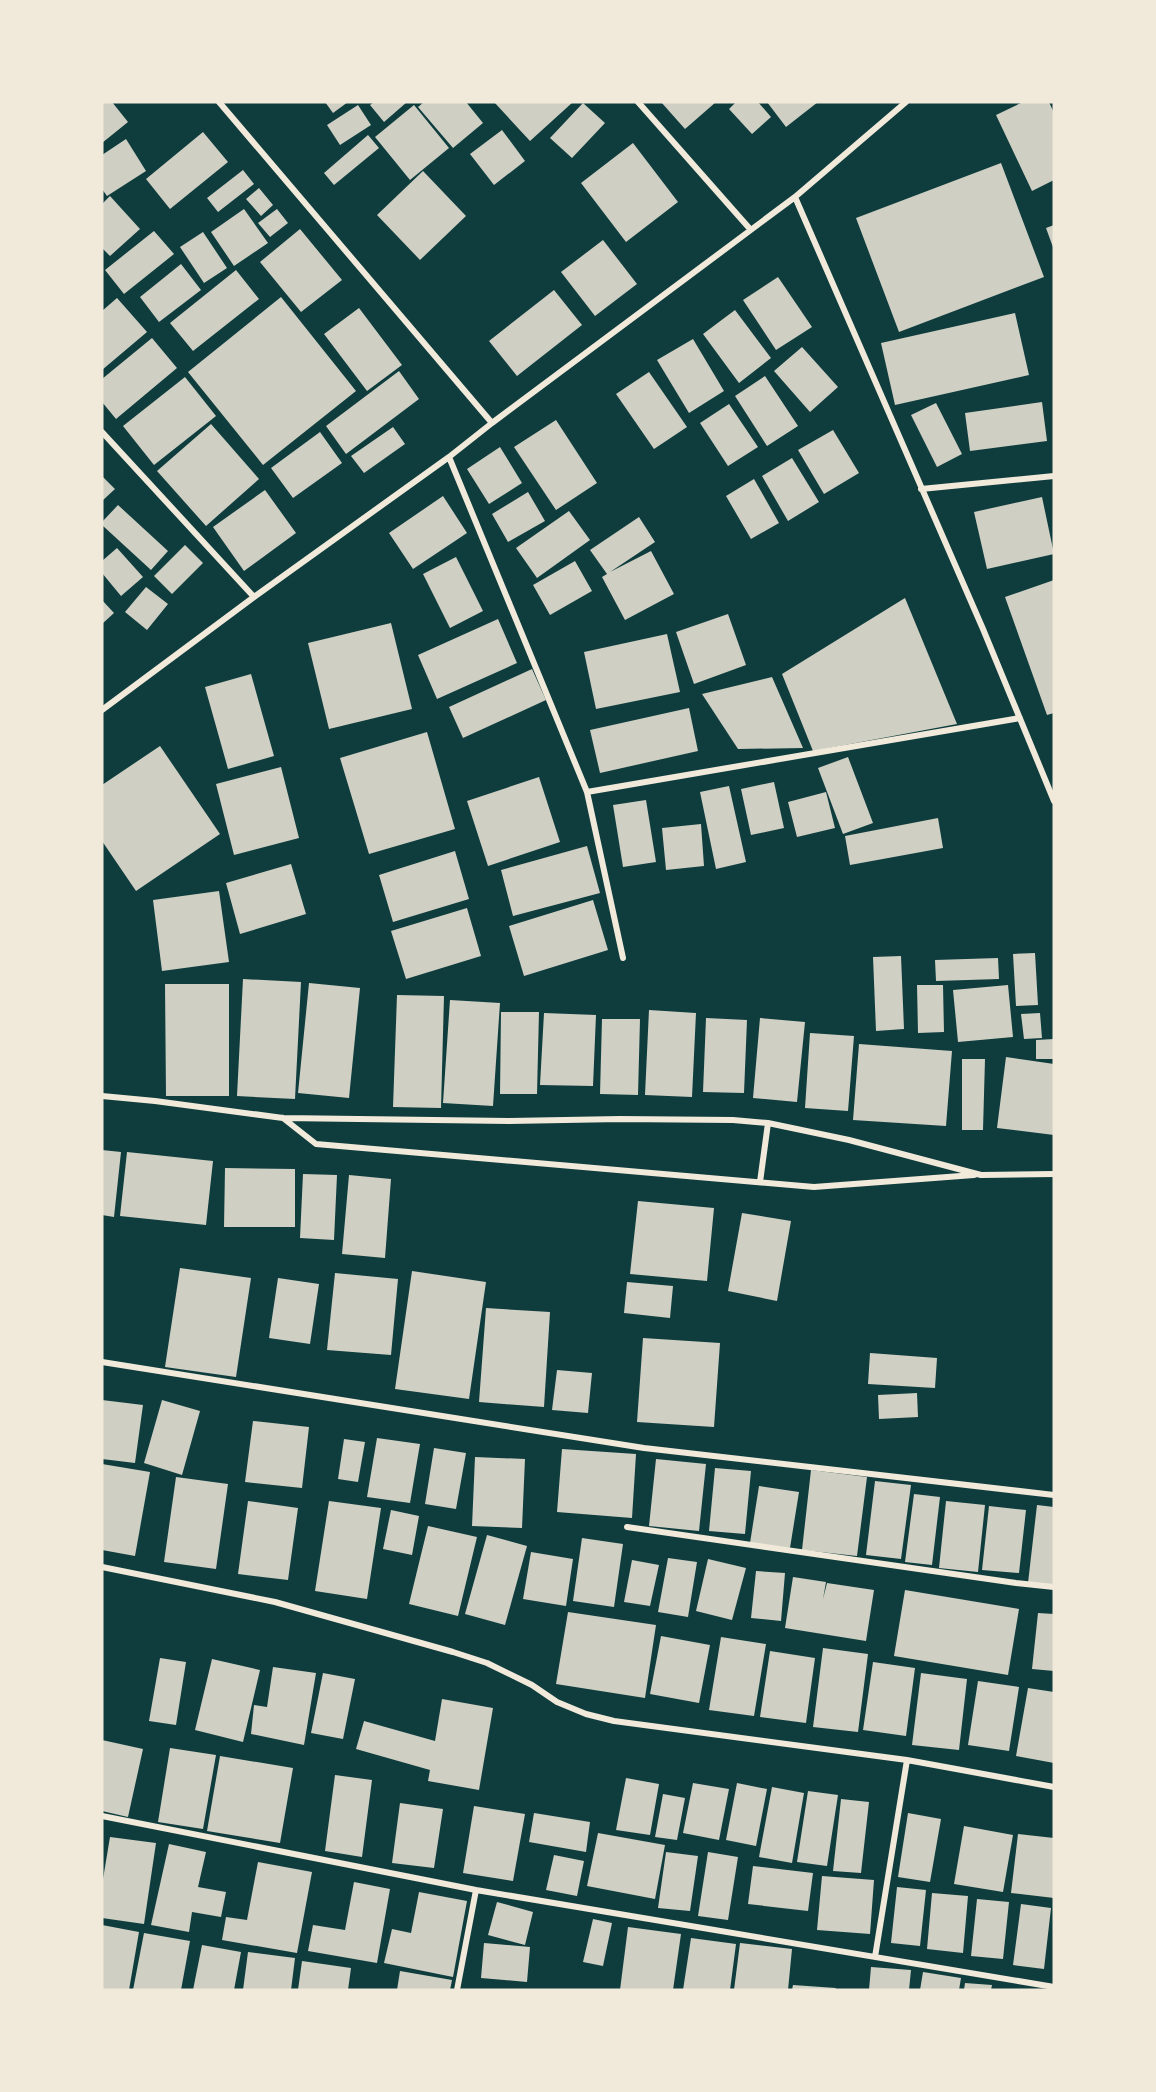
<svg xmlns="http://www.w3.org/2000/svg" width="1156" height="2092" viewBox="0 0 1156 2092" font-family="'Open Sans',sans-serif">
<rect width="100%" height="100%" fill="#0f3d3e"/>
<path fill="#cfcfc3" d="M102 102H112L128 122 102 143Z
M325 102H348L333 113Z
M374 102H407L384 122 370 105Z
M424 102H466L483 123 453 148 418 107Z
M494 102H573L530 141Z
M661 102H716L685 129Z
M736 102H758L771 117 752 134 729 109Z
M767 102H818L786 127Z
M1023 102H1049L1054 113V180L1032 191 996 115Z
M583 103 605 123 572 158 550 138Z
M358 105 371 125 340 145 327 125Z
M414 105 449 148 410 180 375 137Z
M502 130 525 161 494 185 470 154Z
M203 132 228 162 170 209 146 179Z
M368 135 379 148 334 185 324 173Z
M126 139 146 171 107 196 102 189V155Z
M633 143 678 202 626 242 581 183Z
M1001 163 1044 277 899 332 856 218Z
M243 170 254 184 218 212 207 198Z
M423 171 466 216 420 260 377 215Z
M259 188 273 205 261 216 246 199Z
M110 196 140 229 110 256 102 248V204Z
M244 209 268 243 234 266 211 232Z
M277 209 288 223 270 237 258 223Z
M1054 225V250L1046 228Z
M300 229 342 280 301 312 260 262Z
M154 231 174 254 124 294 105 270Z
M203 232 227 268 204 283 180 247Z
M603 240 637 284 595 316 561 272Z
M181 264 201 290 159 322 140 297Z
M236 270 259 299 193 351 170 323Z
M778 277 812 327 776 350 743 300Z
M554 290 582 325 517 376 489 341Z
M281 297 356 391 263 465 188 372Z
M117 298 147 332 102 370V311Z
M359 308 402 365 367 391 324 334Z
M735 310 771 358 739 383 703 334Z
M1015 313 1029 375 895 405 881 343Z
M152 338 177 368 116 419 102 402V379Z
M693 339 724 391 689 413 657 360Z
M802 347 838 387 810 412 774 371Z
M399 371 419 399 346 454 326 426Z
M649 372 687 427 654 449 616 394Z
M765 376 798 426 767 446 735 396Z
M185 377 216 416 154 465 123 426Z
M1042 402 1047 441 970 451 965 413Z
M936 403 962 454 937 467 911 415Z
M729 404 758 447 728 466 700 423Z
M556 420 597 483 556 510 514 447Z
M211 424 259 479 206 526 157 471Z
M393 427 405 444 364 473 351 456Z
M833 430 859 473 824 494 798 450Z
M320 432 342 463 293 498 271 468Z
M500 447 522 483 489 504 467 469Z
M792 458 819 502 788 521 762 476Z
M102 476 115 489 102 501Z
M754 479 779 523 751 539 726 496Z
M265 490 296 533 244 571 213 527Z
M528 492 545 521 508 542 492 514Z
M443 496 467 533 413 569 389 533Z
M1042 497 1054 554 987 569 974 512Z
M118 505 168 551 151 570 102 525V522Z
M569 511 590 540 537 578 516 548Z
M639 517 655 542 610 572 651 551 674 594 625 620 602 577 607 574 590 550Z
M185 545 203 563 172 594 154 576Z
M117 548 143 577 121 596 102 573V561Z
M456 557 483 611 450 628 423 574Z
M575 561 592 591 550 615 533 585Z
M1054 580V713L1047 715 1005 597Z
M146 587 168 604 147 630 125 612Z
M905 598 957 724 813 751 782 674Z
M102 600 114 613 102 624Z
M728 614 746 665 694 684 676 632Z
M498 619 517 663 437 699 418 655Z
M391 623 412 709 329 729 308 643Z
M667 634 680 692 596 709 584 652Z
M532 669 546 700 463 738 449 707Z
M251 674 274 756 228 769 205 687Z
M772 677 803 748 738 749 702 694Z
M689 708 698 751 600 773 590 730Z
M427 732 455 829 369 854 340 758Z
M160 746 220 834 136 891 102 841V785Z
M848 757 873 823 843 834 818 768Z
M281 767 299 838 234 855 216 784Z
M539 777 560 842 488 866 467 801Z
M774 782 784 828 751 835 741 789Z
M729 786 746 862 716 869 700 792Z
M826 792 835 828 797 837 788 802Z
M646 800 656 862 623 867 613 805Z
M938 818 943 848 850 865 845 836Z
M701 824 704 866 666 870 662 828Z
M587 846 600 893 513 916 501 870Z
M455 851 469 899 393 922 379 875Z
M291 864 306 914 240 934 226 883Z
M219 891 229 962 162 971 153 900Z
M593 900 608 950 524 976 509 926Z
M467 908 481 956 406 979 391 931Z
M1035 953 1038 1005 1016 1006 1013 954Z
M901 956 904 1029 876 1031 873 957Z
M998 958 999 979 936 981 935 960Z
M243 979 301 982 295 1099 237 1096Z
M309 983 360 988 349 1098 298 1093Z
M165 984H229V1096H166Z
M917 985H943L944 1032 918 1033Z
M1008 985 1013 1037 958 1042 953 990Z
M397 995 444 996 441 1108 393 1107Z
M450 1000 500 1003 493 1106 443 1103Z
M649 1010 696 1013 692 1097 645 1095Z
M501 1012H539L537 1094H500Z
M544 1013 596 1015 593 1086 540 1085Z
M1040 1013 1042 1038 1024 1039 1021 1014Z
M706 1018 747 1020 744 1093 703 1092Z
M760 1018 805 1022 797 1102 753 1098Z
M602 1019H640L638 1095 600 1094Z
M810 1033 854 1036 848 1111 805 1108Z
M1054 1039V1059H1036V1040Z
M859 1044 952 1051 946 1126 853 1120Z
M1006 1057 1054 1064V1135L997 1128Z
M962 1059H985L983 1130H962Z
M102 1150 121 1152 114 1217 102 1215Z
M127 1152 213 1161 206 1225 120 1216Z
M225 1168 295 1169V1227H224Z
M303 1174 337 1175 334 1240 300 1238Z
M349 1175 391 1179 385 1258 342 1254Z
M638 1201 714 1208 707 1281 630 1274Z
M742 1213 791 1221 777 1301 728 1291Z
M180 1268 251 1278 236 1377 165 1367Z
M412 1271 486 1282 469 1399 395 1389Z
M335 1273 398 1279 391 1355 327 1350Z
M278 1278 319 1284 310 1344 269 1338Z
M627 1282 673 1286 670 1318 624 1313Z
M486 1308 550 1312 544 1407 479 1402Z
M643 1338 720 1343 714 1427 637 1422Z
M870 1353 937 1358 935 1388 868 1384Z
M557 1370 592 1373 588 1413 552 1410Z
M917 1393 918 1417 879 1419 878 1395Z
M102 1400 143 1405 135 1463 102 1459Z
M162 1400 200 1411 182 1475 144 1463Z
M253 1421 309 1427 302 1488 245 1482Z
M377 1438 420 1444 410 1503 367 1497Z
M344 1439 365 1442 358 1482 338 1479Z
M434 1448 466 1453 456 1509 425 1504Z
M562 1449 636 1454 632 1518 557 1512Z
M475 1457 525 1459 522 1528 472 1526Z
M656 1459 706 1464 699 1531 649 1526Z
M102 1464 150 1472 135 1556 102 1550Z
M715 1468 751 1471 745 1534 709 1531Z
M811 1470 867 1477 857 1556 802 1550Z
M176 1477 228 1484 216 1569 164 1562Z
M875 1481 911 1485 901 1559 866 1555Z
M759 1486 799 1492 790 1548 750 1543Z
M914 1494 940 1497 932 1565 905 1562Z
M248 1501 298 1508 288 1580 238 1574Z
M329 1501 381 1508 367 1599 315 1591Z
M946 1501 985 1505 978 1572 939 1568Z
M1037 1505 1054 1507V1585L1028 1583Z
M989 1506 1026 1510 1019 1573 982 1570Z
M391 1510 419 1516 412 1555 383 1549Z
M428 1526 477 1537 458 1616 409 1604Z
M487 1535 527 1546 505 1625 465 1614Z
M582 1538 623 1544 614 1607 573 1601Z
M531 1552 573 1559 566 1606 523 1599Z
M668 1558 697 1562 688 1617 658 1612Z
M708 1559 746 1568 732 1620 696 1611Z
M632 1560 659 1565 650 1606 624 1602Z
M756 1571 785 1573 781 1621 751 1618Z
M793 1577 826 1582 823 1599 827 1583 874 1590 866 1641 785 1628Z
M905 1590 1019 1609 1008 1675 894 1656Z
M568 1612 656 1625 645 1698 556 1684Z
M1038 1613 1054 1614V1671L1032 1669Z
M661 1636 710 1645 699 1703 650 1694Z
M721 1637 766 1644 754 1716 709 1710Z
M823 1648 868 1654 858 1732 813 1727Z
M770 1651 815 1658 806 1723 760 1717Z
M160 1658 186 1662 176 1725 149 1721Z
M212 1659 260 1670 243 1742 195 1730Z
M873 1662 915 1668 906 1736 863 1730Z
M273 1667 316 1673 304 1745 251 1734 254 1705 267 1707Z
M323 1673 355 1679 343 1739 311 1733Z
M921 1673 967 1679 959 1750 912 1745Z
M978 1681 1019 1687 1009 1751 968 1745Z
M1028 1688 1054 1692V1763L1016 1756Z
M442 1699 493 1708 479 1790 428 1781 430 1770 356 1749 364 1721 435 1741Z
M102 1740 143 1749 128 1817 102 1811Z
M170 1748 216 1755 203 1829 158 1822Z
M220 1756 293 1768 280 1843 207 1831Z
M335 1775 372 1780 362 1857 325 1851Z
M626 1778 659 1784 650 1835 616 1830Z
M693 1783 729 1789 719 1840 683 1833Z
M737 1783 767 1789 756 1846 726 1840Z
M772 1787 804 1793 792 1863 759 1857Z
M808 1791 838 1795 827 1866 797 1862Z
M663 1794 685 1798 677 1840 655 1837Z
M841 1799 869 1802 861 1873 833 1871Z
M400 1803 443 1809 434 1868 392 1863Z
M474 1806 525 1814 513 1881 463 1873Z
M534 1813 590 1822 586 1852 529 1842Z
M908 1813 941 1819 930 1882 898 1877Z
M964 1826 1013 1835 1003 1892 954 1884Z
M598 1833 665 1845 655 1899 587 1886Z
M1018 1834 1054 1838V1898L1011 1893Z
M110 1837 156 1843 144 1924 102 1918V1885Z
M169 1844 206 1852 198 1887 226 1892 221 1917 192 1912 189 1932 151 1925Z
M666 1852 698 1856 690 1911 658 1908Z
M708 1852 738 1857 728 1920 698 1916Z
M554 1855 584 1861 577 1896 546 1890Z
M258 1862 312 1872 297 1953 222 1940 226 1917 247 1920Z
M753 1866 813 1873 808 1911 748 1904Z
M822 1876 874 1880 870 1934 817 1930Z
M354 1882 390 1889 377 1963 308 1951 313 1925 345 1930Z
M897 1887 926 1890 920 1946 891 1943Z
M419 1892 467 1901 453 1977 384 1963 392 1929 411 1933Z
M932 1893 968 1896 963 1953 927 1949Z
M977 1899 1009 1902 1003 1959 971 1956Z
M497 1902 533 1912 525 1945 488 1935Z
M1021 1904 1051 1908 1044 1969 1013 1965Z
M593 1919 612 1923 603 1966 583 1962Z
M102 1925 139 1932 129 1990H102Z
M628 1927 681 1934 673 1990H620Z
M144 1933 190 1941 181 1990H133Z
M691 1938 736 1944 730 1990H683Z
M484 1943 530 1947 527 1982 481 1978Z
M740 1943 792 1949 788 1990H734Z
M202 1945 241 1952 234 1990H193Z
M248 1952 295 1958 291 1990H243Z
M302 1961 351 1968 348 1990H298Z
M871 1967 911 1970 909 1990H869Z
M400 1971 452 1980 450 1990H397Z
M923 1972 961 1978 959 1990H920Z
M965 1983 992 1985 991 1990H964Z
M793 1985 836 1988 835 1990H792Z"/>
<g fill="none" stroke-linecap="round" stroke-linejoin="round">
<path stroke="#f1e9da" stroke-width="6" d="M219 102 492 423
M638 102 750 229
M795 197 983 629 1054 801
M102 432 254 597
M449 457 587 792 623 958
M921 489 1054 476
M102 710 254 597 449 457 492 423 795 197 906 102
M587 792 1020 718
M102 1096 155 1101 283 1118 509 1121 620 1119 733 1120 768 1123 849 1140 981 1175 1054 1174
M283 1118 316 1144 814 1187 974 1175
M760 1182 768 1123
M102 1362 644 1448 1054 1495
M627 1527 1016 1583 1054 1587
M102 1567 275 1602 453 1652 487 1663 532 1685 557 1702 586 1714 614 1721 907 1760 1054 1787
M102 1816 476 1890 1054 1987
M875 1957 907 1760
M457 1990 476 1890"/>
</g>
<rect width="1156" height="2092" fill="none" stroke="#f1e9da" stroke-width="207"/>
</svg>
